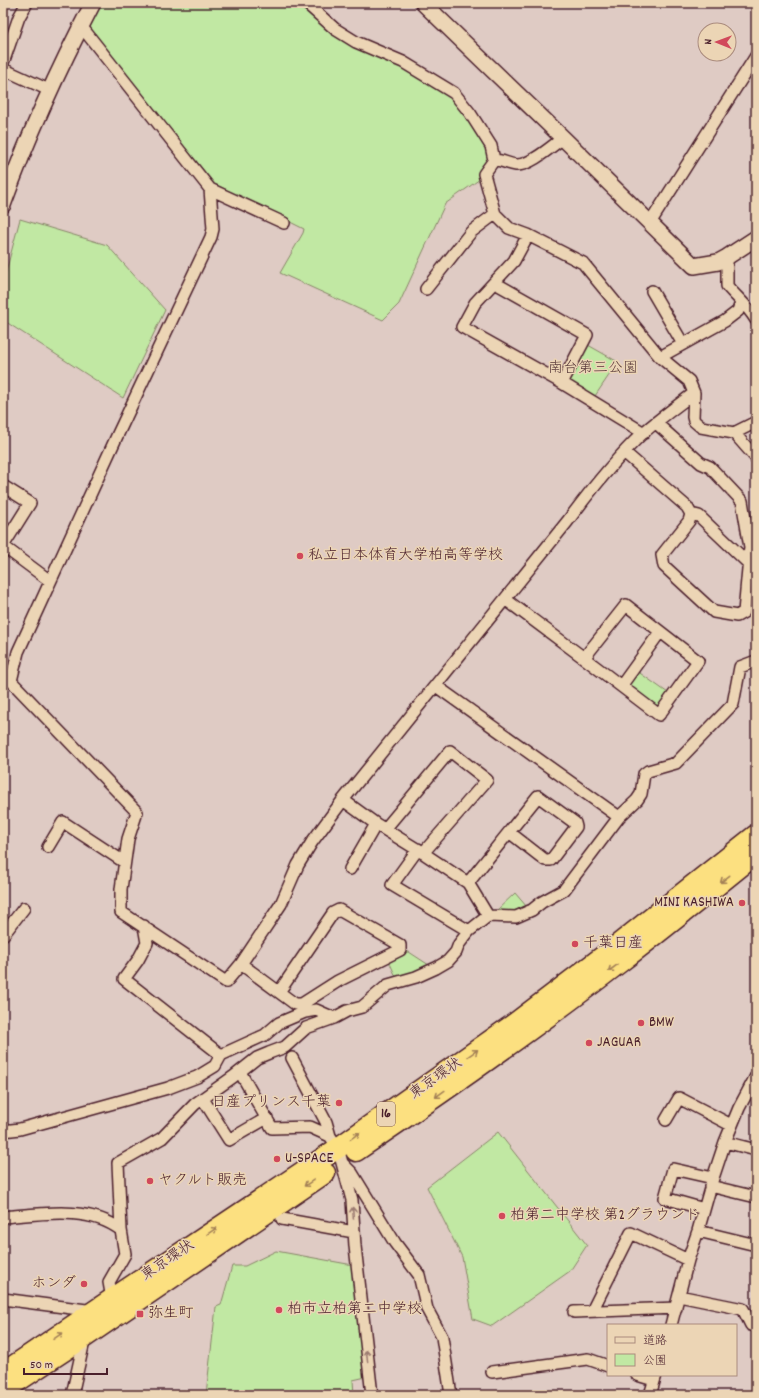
<svg xmlns="http://www.w3.org/2000/svg" width="759" height="1398" viewBox="0 0 759 1398" font-family="Dekko,'Klee One',sans-serif">
<rect width="100%" height="100%" fill="#dfcbc4"/>
<filter id="ink" filterUnits="userSpaceOnUse"><feTurbulence type="fractalNoise" baseFrequency=".025" numOctaves="2"/><feDisplacementMap in="SourceGraphic" scale="8" xChannelSelector="R" yChannelSelector="G"/><feConvolveMatrix kernelMatrix="1 2 1 2 8 2 1 2 1" color-interpolation-filters="sRGB"/></filter>
<g filter="url(#ink)">
<path fill="#c1e8a3" stroke="#868467" d="M99 3H302L451 94 488 150 489 160 482 166 480 179 445 204 399 304 383 320 280 273 303 233 304 229 215 184 87 27Z
M20 219 107 245 165 310 123 398 3 320V283Z
M588 345 618 362 595 396 570 381 569 378Z
M637 671 668 693 659 705H655L629 687V682Z
M515 893 527 907 516 912 496 911Z
M406 952H409L429 965 415 972 396 977 389 961Z
M498 1132 587 1245 570 1271 492 1326 473 1319 462 1257 427 1187Z
M276 1251 353 1265 366 1377 353 1380 354 1395H206L216 1307 221 1305 232 1266H245Z"/>
<g fill="none" stroke-linecap="round" stroke-linejoin="round">
<g stroke="#4a1f2b" stroke-width="14">
<path id="street" d="M306 3 335 29 356 42 403 62 454 93 470 113 491 146 494 160
M3 63 19 17 27 3
M3 69 51 91
M210 189 284 223
M495 214 509 228 528 235 583 263 660 357 689 381 694 393
M650 223 756 56
M528 235 514 261 475 303 462 327 562 383 644 433
M727 257V286C737 298 749 307 756 320
M495 283 587 335 562 383
M426 289 471 232 495 214 484 174 494 160C502 160 508 164 516 165 530 166 552 146 563 138
M652 291 683 344
M660 357 725 321 738 311 741 302
M734 433 756 458
M624 452 687 507 691 514 689 521 662 555 664 566 714 612 737 616 744 612 750 547 742 501 710 467 701 463 656 423
M3 486 30 503 3 546
M691 514 699 516 748 563
M3 546 50 581
M505 599 584 658 659 715 698 661 626 605 584 658
M3 680 11 681 137 812 128 839 121 889V912L226 982 241 964 281 904 298 865 312 842 343 800 567 522C590 491 614 460 643 433 659 419 677 406 694 393L693 417 694 421 701 427 734 433 756 422
M11 681 18 652 117 436 211 237 213 229 210 189 81 26
M436 686 619 817
M621 686 660 632
M343 800 376 824 423 853 468 883 488 916
M385 829 450 751 487 780 423 853
M48 847 63 822 124 862
M418 849 392 885 469 931
M350 869 376 824
M468 883 538 796 575 823 576 827 551 860H545L509 832
M3 935 24 908
M241 964 295 1004H302L338 981 400 950V945L339 910 333 913 279 992
M221 1055 265 1035 279 1023 305 1012 316 1010 334 1018
M292 1058 326 1122 330 1136
M240 1072 272 1128 310 1127 330 1136 338 1148 352 1200 355 1246 372 1395
M203 1099 229 1140 267 1118
M666 1120 679 1098 731 1125
M3 1131 20 1129 168 1088 197 1077 215 1066 221 1055 124 979 138 960 147 943 144 926
M725 1142 756 1150
M343 1164 352 1173 395 1243 419 1275 427 1309 442 1337 451 1395
M710 1186 756 1197
M704 1209 665 1198 673 1169 713 1178
M3 1217C41 1214 89 1205 121 1230
M282 1219 354 1232
M698 1231 756 1245
M679 1296 743 1309 751 1325 756 1326
M3 1299 94 1311
M112 1299 109 1282 125 1254 121 1230 118 1163 162 1138 195 1104 233 1077 257 1058 269 1053 285 1047 306 1028 334 1018 347 1011 362 1007 388 985 416 977 436 968 448 961 456 952 459 944 469 931 488 916 516 917 532 910 542 902 564 890 619 817 637 800 641 794 644 774 648 771 676 763 733 704 740 667 756 661
M592 1311 631 1233 688 1260
M574 1312 676 1308
M671 1325 688 1260 698 1231 713 1178 725 1142 739 1108 756 1076
M492 1372 588 1359 608 1366
M637 1375 654 1380
M72 1395 85 1337
M650 1395 656 1375"/>
</g>
<g stroke="#4a1f2b" stroke-width="18">
<path id="secondary" d="M423 3 563 138 694 266 718 262 727 257 756 238
M3 205C28 136 59 68 93 3"/>
</g>
<g stroke="#4a1f2b" stroke-width="23">
<path id="highway" d="M356 1151C445 1091 534 1029 619 963 665 928 710 891 756 854
M3 1373 112 1299 338 1148 514 1024 610 951 756 835
M3 1391 85 1337 325 1173"/>
</g>
<use href="#street" stroke="#ecd5b5" stroke-width="11"/>
<use href="#secondary" stroke="#ecd5b5" stroke-width="15"/>
<use href="#highway" stroke="#fce080" stroke-width="20"/>
</g>
<defs><path id="oneway-shaft" d="M-6 0H5M1.5-3L5.5 0L1.5 3" fill="none" stroke-width="1.6" stroke-linecap="round" stroke-linejoin="round"/></defs>
<g stroke="#a38056">
<use href="#oneway-shaft" transform="translate(725 879) rotate(142)"/>
<use href="#oneway-shaft" transform="translate(613 968) rotate(143)"/>
<use href="#oneway-shaft" transform="translate(473 1053) rotate(-35)"/>
<use href="#oneway-shaft" transform="translate(440 1094) rotate(144)"/>
<use href="#oneway-shaft" transform="translate(355 1136) rotate(-35)"/>
<use href="#oneway-shaft" transform="translate(309 1183) rotate(146)"/>
<use href="#oneway-shaft" transform="translate(212 1231) rotate(-34)"/>
<use href="#oneway-shaft" transform="translate(58 1336) rotate(-34)"/>
</g>
<g stroke="#9b7a70">
<use href="#oneway-shaft" transform="translate(353 1213) rotate(-94)"/>
<use href="#oneway-shaft" transform="translate(367 1356) rotate(-96)"/>
</g>
</g>
<g fill="#d1495b" stroke="#ecd5b5" stroke-width="1.5">
<circle cx="300" cy="556" r="4"/>
<circle cx="742" cy="903" r="4"/>
<circle cx="575" cy="944" r="4"/>
<circle cx="641" cy="1023" r="4"/>
<circle cx="589" cy="1043" r="4"/>
<circle cx="339" cy="1103" r="4"/>
<circle cx="277" cy="1159" r="4"/>
<circle cx="150" cy="1181" r="4"/>
<circle cx="502" cy="1216" r="4"/>
<circle cx="84" cy="1284" r="4"/>
<circle cx="279" cy="1310" r="4"/>
<rect x="136" y="1310" width="8" height="8" rx="2"/>
</g>
<g text-anchor="middle" dominant-baseline="central" stroke-width="3" stroke-linejoin="round" paint-order="stroke">
<rect fill="#ecd5b5" stroke="#7b5654" stroke-width="1" x="377" y="1102" width="18" height="24" rx="3"/>
<g font-size="14" font-weight="bold" fill="#4a1f2b">
<text x="386" y="1114">16</text>
</g>
<g font-size="15" fill="#5c3d3d" stroke="#ecd5b5">
<text x="593" y="369">南台第三公園</text>
</g>
<g font-size="15" fill="#4a1f2b" stroke="#ecd5b5" text-anchor="start">
<text x="308" y="556">私立日本体育大学柏高等学校</text>
<text x="734" y="903" text-anchor="end">MINI KASHIWA</text>
<text x="583" y="944">千葉日産</text>
<text x="649" y="1023">BMW</text>
<text x="597" y="1043">JAGUAR</text>
<text x="331" y="1103" text-anchor="end">日産プリンス千葉</text>
<text x="285" y="1159">U-SPACE</text>
<text x="158" y="1181">ヤクルト販売</text>
<text x="510" y="1216">柏第二中学校 第2グラウンド</text>
<text x="76" y="1284" text-anchor="end">ホンダ</text>
<text x="287" y="1310">柏市立柏第二中学校</text>
<text x="148" y="1314">弥生町</text>
</g>
<g font-size="15" fill="#4a1f2b" stroke="#ecd5b5">
<text transform="translate(436 1079) rotate(-35)">東京環状</text>
<text transform="translate(168 1261) rotate(-34)">東京環状</text>
</g>
</g>
<rect width="759" height="1398" fill="none" stroke="#ecd5b5" stroke-width="16"/>
<rect x="8" y="8" width="743" height="1382" fill="none" stroke="#4a1f2b" stroke-width="1.5" filter="url(#ink)"/>
<rect x="607" y="1324" width="130" height="52" fill="#ecd5b5" stroke="#ab8c7e"/>
<rect x="615" y="1337" width="20" height="6" fill="#ecd5b5" stroke="#ab8c7e"/>
<text x="643" y="1344" font-size="12" fill="#4a1f2b">道路</text>
<rect x="615" y="1354" width="20" height="12" fill="#c1e8a3" stroke="#ab8c7e"/>
<text x="643" y="1364" font-size="12" fill="#4a1f2b">公園</text>
<g transform="translate(717 42) rotate(271)"><circle r="19" fill="#ecd5b5" stroke="#ab8c7e"/>
<path d="M0-3L7 15L0 10L-7 15Z" fill="#d1495b"/>
<text y="-6" font-size="11" font-weight="bold" text-anchor="middle" fill="#4a1f2b">N</text>
</g>
<path d="M24 1368v6h83v-6" fill="none" stroke="#4a1f2b" stroke-width="2"/>
<text x="30" y="1368" font-size="12" fill="#4a1f2b" stroke="#ecd5b5" stroke-width="3" paint-order="stroke">50 m</text>
</svg>
